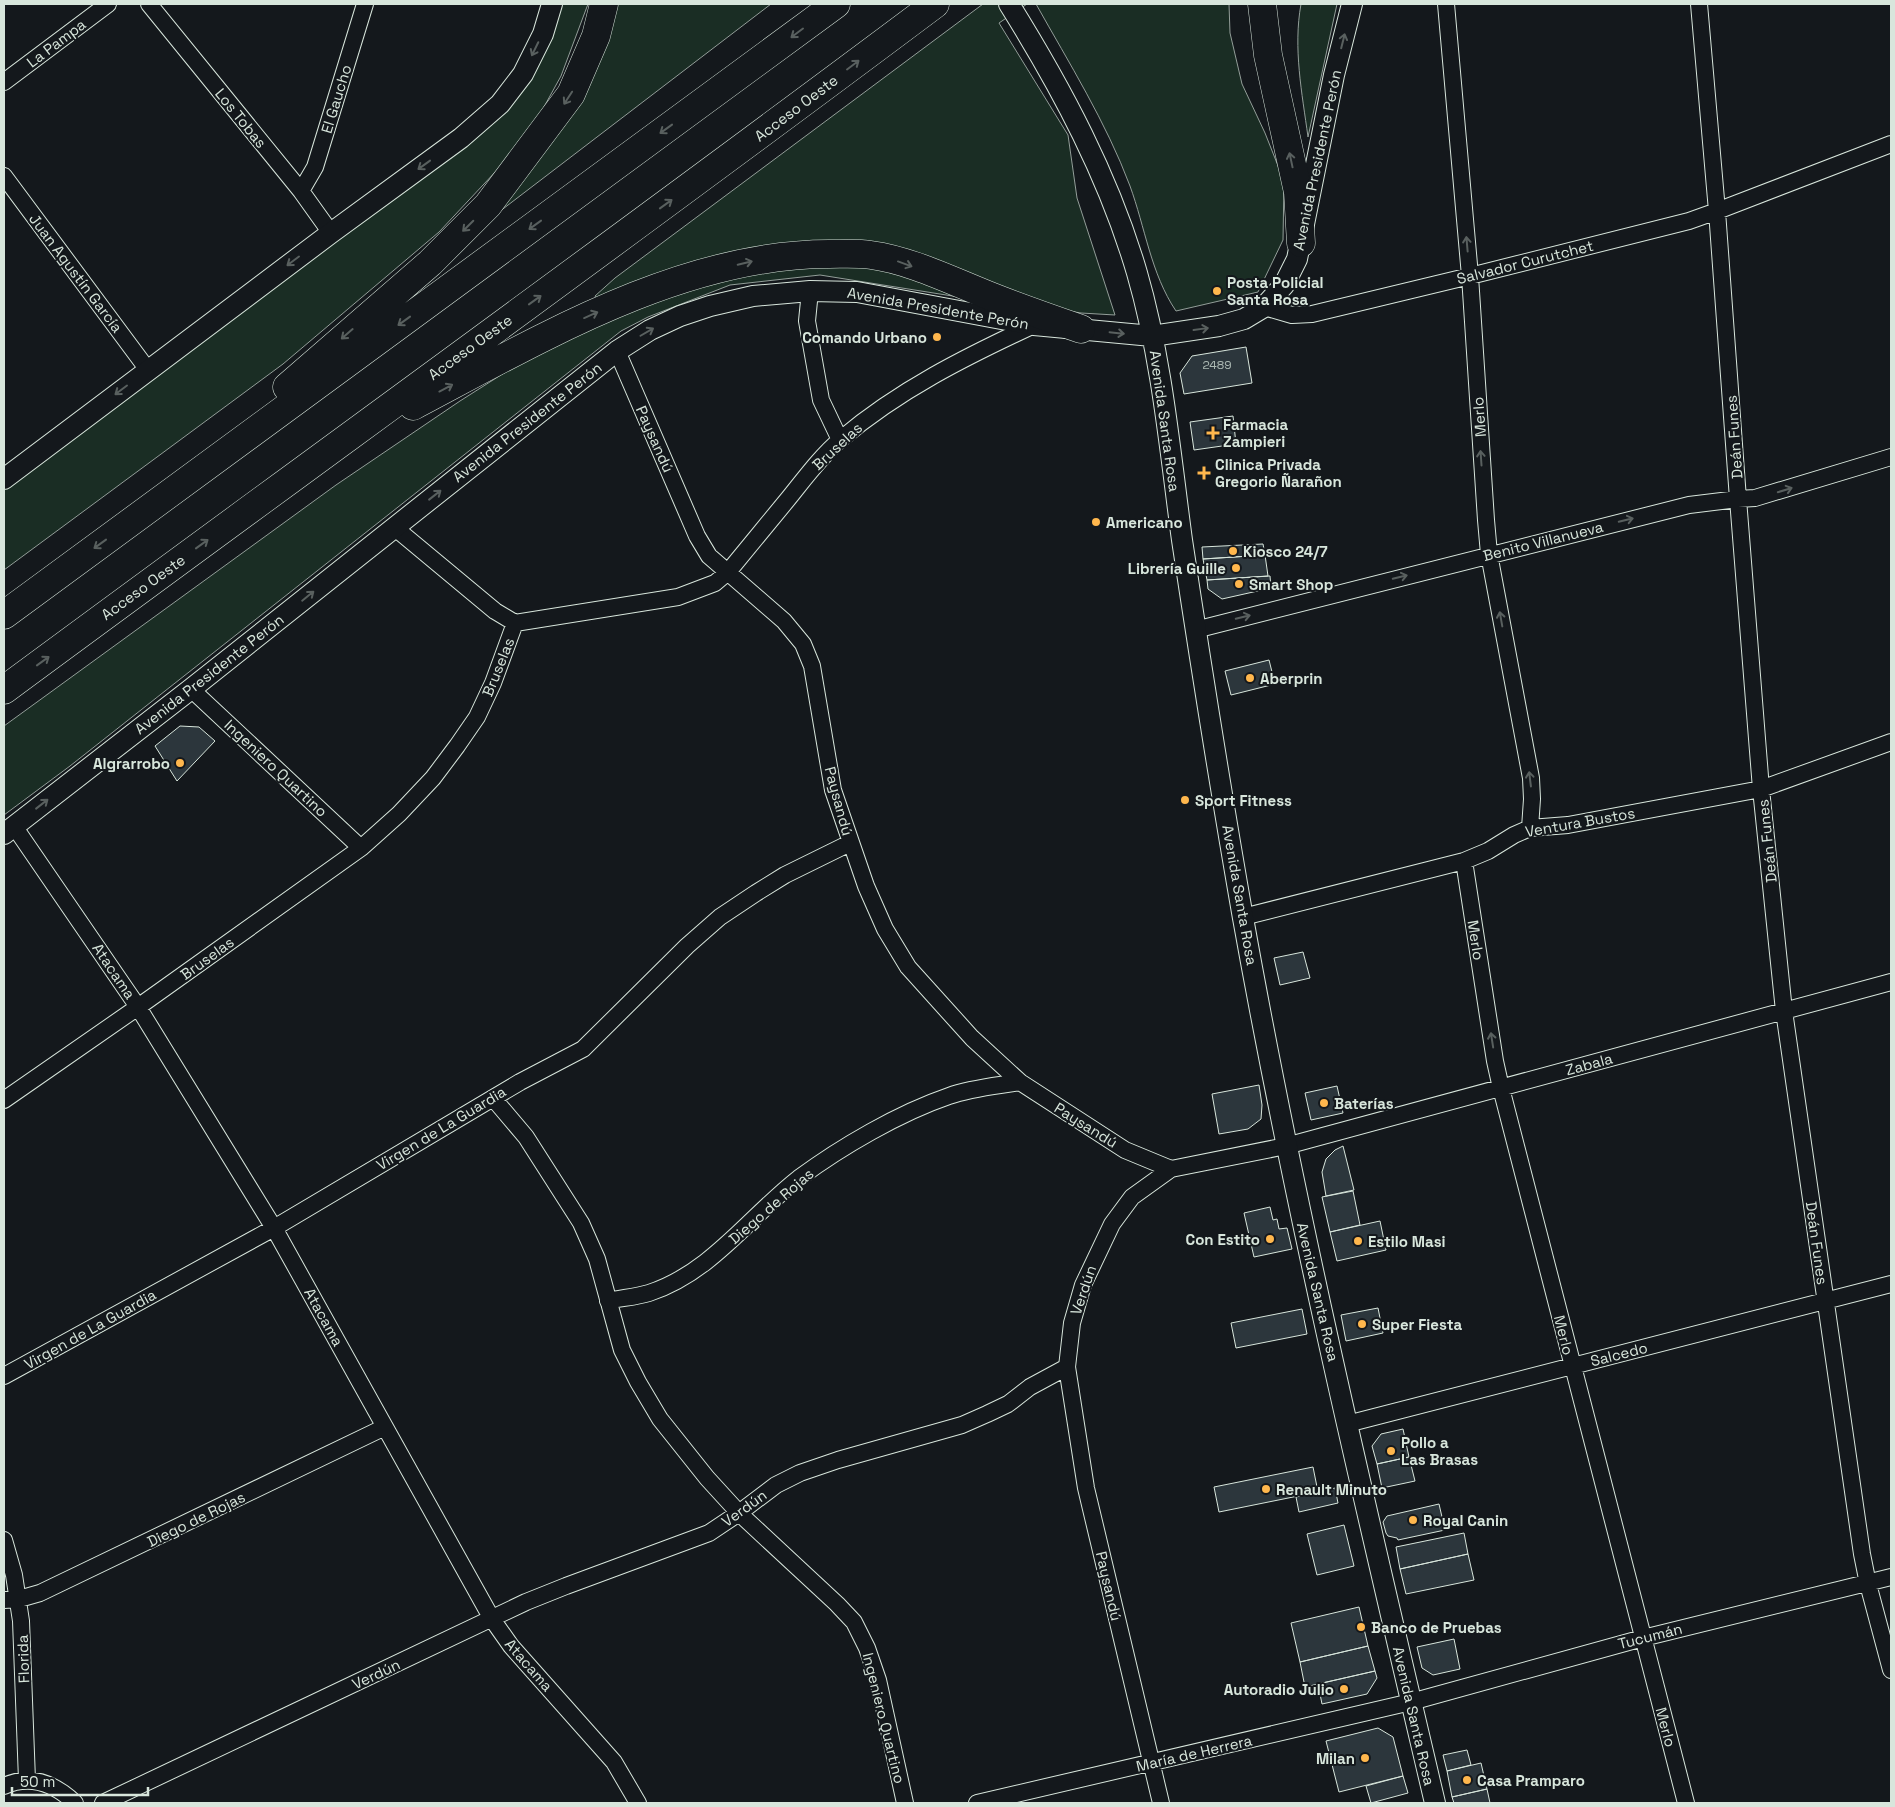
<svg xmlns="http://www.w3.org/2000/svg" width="1895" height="1807" viewBox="0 0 1895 1807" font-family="'Space Grotesk',sans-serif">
<rect width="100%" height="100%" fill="#14181c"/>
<path fill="#1a2d24" stroke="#939e99" d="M555 4H588L561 76 534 125 498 169 439 232 283 364 4 570V486L471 141Z
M615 4H771L478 228Z
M983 4H1027L999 23 1068 135 1077 198 1115 315 1081 313 1038 306 869 246 597 300 595 296 615 278Z
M1036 4H1229L1230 33 1242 84 1265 133 1284 181 1283 240 1258 292 1176 311C1151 274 1145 227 1130 186 1106 122 1069 63 1036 4Z
M1301 4H1337L1308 137C1302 93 1293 48 1301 4Z
M857 264 902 273 984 301 820 275 730 285 648 317 621 331 70 766 4 815V726L336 485 460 401 567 333 658 296 764 268Z"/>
<path fill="#2c363c" stroke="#d8e6dc" d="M1246 347 1252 383 1184 394 1180 373 1192 356Z
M1233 416 1236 444 1194 450 1190 422Z
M1263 544 1265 555 1203 559 1202 547Z
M1265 555 1268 576 1207 580 1203 559Z
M1270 576 1271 588 1222 599 1208 589 1207 580Z
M1269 660 1275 684 1231 695 1225 671Z
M180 726 199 727 215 741 177 781 155 746Z
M1303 952 1310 978 1280 985 1274 958Z
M1259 1085 1262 1105 1261 1119 1248 1129 1219 1134 1212 1094Z
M1337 1086 1343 1113 1311 1120 1305 1093Z
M1343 1146 1354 1190 1326 1196 1322 1172 1326 1159 1335 1150Z
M1353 1191 1360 1225 1330 1232 1322 1197Z
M1270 1207 1273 1220 1277 1219 1279 1229 1287 1228 1292 1249 1254 1257 1244 1213Z
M1380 1221 1386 1250 1337 1261 1330 1232Z
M1378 1308 1383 1333 1346 1341 1341 1315Z
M1302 1309 1307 1334 1236 1348 1231 1323Z
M1403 1429 1409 1457 1377 1464 1372 1446 1381 1434Z
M1409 1457 1415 1481 1382 1488 1377 1464Z
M1313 1467 1318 1492 1219 1512 1214 1487Z
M1335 1488 1338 1503 1299 1512 1296 1497Z
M1439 1504 1445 1530 1398 1540 1397 1538 1388 1536 1386 1533 1383 1522 1387 1516Z
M1344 1525 1354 1566 1317 1575 1307 1534Z
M1464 1533 1468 1554 1400 1569 1396 1547Z
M1468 1554 1474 1580 1406 1594 1400 1569Z
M1359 1607 1368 1646 1300 1662 1291 1623Z
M1454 1639 1460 1669 1433 1675 1422 1668 1417 1647Z
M1368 1646 1375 1671 1305 1687 1300 1662Z
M1375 1671 1377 1678 1367 1694 1322 1704 1318 1684Z
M1378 1728 1393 1737 1403 1776 1339 1792 1326 1741Z
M1467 1750 1471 1765 1447 1771 1443 1755Z
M1481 1763 1487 1789 1452 1797 1447 1771Z
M1403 1776 1408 1793 1371 1803 1366 1786Z
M1487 1789 1490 1803H1454L1452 1797Z"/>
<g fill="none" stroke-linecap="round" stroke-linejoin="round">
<g stroke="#d8e6dc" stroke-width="18">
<path id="minor" d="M149 4 301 191 331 233
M1446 4 1470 276 1486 520 1489 554 1531 778 1532 799 1530 828
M1699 4 1717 211 1738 499 1761 789 1784 1011 1862 1554 1868 1584 1891 1670
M4 82 108 4
M4 176 148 370
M301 191 315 167 365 4
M810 291 807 321 821 400 840 440
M1264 307 1292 315 1312 314 1470 276 1689 221 1717 211 1891 144
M617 351 697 536 709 556 784 621 803 644 812 666 833 790 866 886 885 929 908 967 972 1038 1020 1082 1125 1150 1171 1169
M394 527 495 611 515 623
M515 623 678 597 715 583 728 572C748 548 768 523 788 499 805 478 821 456 841 439 899 390 965 357 1034 325
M1195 630 1689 505 1738 499 1755 498 1891 457
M191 689 361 848
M14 826 138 1007 274 1228 492 1619 511 1646 614 1762 638 1803
M1464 861 1495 1061 1501 1088 1686 1803
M1243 917 1464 861 1488 851 1514 835 1530 828 1568 825 1761 789 1891 742
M493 1098 526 1137 581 1223 597 1259 622 1350 638 1382 660 1419 707 1478 739 1513 837 1604 854 1622 867 1648 878 1680 905 1803
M4 1100 138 1007 361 848 399 814 433 778 457 746 477 717 493 683 515 623
M608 1301C621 1298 636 1297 649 1293 711 1273 750 1216 799 1178 841 1147 899 1113 949 1096 971 1088 996 1086 1020 1082
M1067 1367 1086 1488 1161 1803
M4 1376 274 1228 520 1082 583 1049 687 946 720 917 756 893 785 875 850 843
M1347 1424 1891 1284
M4 1540 14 1575 21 1621 27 1780
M4 1600 19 1599 40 1593 385 1427
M4 1786C31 1774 55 1784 75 1803
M103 1803 526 1602 566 1586 709 1533 739 1513 776 1485 800 1473 838 1460 962 1425 987 1414 1008 1404 1030 1387 1067 1367 1072 1323 1083 1285 1112 1224 1132 1197 1171 1169 1286 1146 1891 982
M977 1803 1411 1702 1643 1638 1891 1577"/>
</g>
<g stroke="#d8e6dc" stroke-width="22">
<path id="tertiary" d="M1009 4C1062 89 1109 177 1137 273 1162 359 1170 451 1182 540 1201 666 1221 792 1243 918 1296 1215 1366 1509 1435 1803
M4 479 331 233 461 138 500 104 523 74 543 34 552 4
M4 834 191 689 617 351 650 330 680 316 710 306 753 296 810 291 857 292 1034 325 1152 336 1219 326 1244 319 1264 307 1284 285 1297 259 1334 75 1352 4"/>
</g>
<g stroke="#d8e6dc" stroke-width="29">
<path id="motorway" d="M1262 4 1268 55 1298 192 1301 243
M287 387 430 263 488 205 571 94 596 36 604 4
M413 406C540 339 682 254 829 254 843 254 857 253 871 255 909 260 950 280 985 294 1017 307 1049 318 1081 329
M4 615 836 4
M4 690C314 461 627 235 935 4"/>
</g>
<use href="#minor" stroke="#14181c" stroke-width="16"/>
<use href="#tertiary" stroke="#14181c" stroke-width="20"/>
<use href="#motorway" stroke="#14181c" stroke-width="28"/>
</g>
<defs><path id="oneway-shaft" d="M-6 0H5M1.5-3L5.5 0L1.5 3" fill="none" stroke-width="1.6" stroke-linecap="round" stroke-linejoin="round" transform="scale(1.25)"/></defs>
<g stroke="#59605f">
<use href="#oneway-shaft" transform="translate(797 33) rotate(143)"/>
<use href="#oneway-shaft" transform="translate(1343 41) rotate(-76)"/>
<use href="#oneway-shaft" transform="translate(535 49) rotate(116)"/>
<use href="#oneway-shaft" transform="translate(853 65) rotate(-37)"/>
<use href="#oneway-shaft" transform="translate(568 98) rotate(123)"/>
<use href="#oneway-shaft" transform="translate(666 129) rotate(144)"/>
<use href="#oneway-shaft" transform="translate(1291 160) rotate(-102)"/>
<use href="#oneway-shaft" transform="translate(424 165) rotate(144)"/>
<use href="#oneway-shaft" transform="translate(666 204) rotate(-36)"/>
<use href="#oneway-shaft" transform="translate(535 225) rotate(144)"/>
<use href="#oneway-shaft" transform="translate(468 226) rotate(135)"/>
<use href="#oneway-shaft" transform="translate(1467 244) rotate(-95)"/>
<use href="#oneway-shaft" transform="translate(293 261) rotate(143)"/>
<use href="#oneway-shaft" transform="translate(745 263) rotate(-13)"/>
<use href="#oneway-shaft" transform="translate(905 264) rotate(20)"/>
<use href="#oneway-shaft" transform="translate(535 300) rotate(-36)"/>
<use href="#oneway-shaft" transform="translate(591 315) rotate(-24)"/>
<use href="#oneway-shaft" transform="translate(404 321) rotate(144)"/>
<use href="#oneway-shaft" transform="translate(1201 329) rotate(-8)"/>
<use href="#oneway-shaft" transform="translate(647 332) rotate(-30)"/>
<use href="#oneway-shaft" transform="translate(1117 333) rotate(6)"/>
<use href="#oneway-shaft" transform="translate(347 334) rotate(139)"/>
<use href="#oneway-shaft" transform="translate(446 388) rotate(-28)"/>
<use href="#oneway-shaft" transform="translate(121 390) rotate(143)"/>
<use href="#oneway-shaft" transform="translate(1481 458) rotate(-94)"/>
<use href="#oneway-shaft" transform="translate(1785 490) rotate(-17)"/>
<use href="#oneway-shaft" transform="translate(435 495) rotate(-38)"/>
<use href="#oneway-shaft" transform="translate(1626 520) rotate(-14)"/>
<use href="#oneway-shaft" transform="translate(100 544) rotate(144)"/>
<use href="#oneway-shaft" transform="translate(202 544) rotate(-36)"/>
<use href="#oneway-shaft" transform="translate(1400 577) rotate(-14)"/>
<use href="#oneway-shaft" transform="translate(308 596) rotate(-39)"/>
<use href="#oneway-shaft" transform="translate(1243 617) rotate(-14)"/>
<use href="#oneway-shaft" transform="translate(1501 619) rotate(-100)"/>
<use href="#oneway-shaft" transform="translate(43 661) rotate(-36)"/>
<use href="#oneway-shaft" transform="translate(1530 779) rotate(-97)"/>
<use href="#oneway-shaft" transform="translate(42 804) rotate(-38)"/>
<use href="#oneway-shaft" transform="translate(1492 1040) rotate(-99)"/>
</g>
<g fill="#ffb74d" stroke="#14181c" stroke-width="2">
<circle cx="1217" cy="291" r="5"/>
<circle cx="937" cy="337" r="5"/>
<path d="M1210.5 425.5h5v5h5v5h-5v5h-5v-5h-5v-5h5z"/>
<path d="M1201.5 465.5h5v5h5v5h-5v5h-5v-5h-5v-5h5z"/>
<circle cx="1096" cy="522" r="5"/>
<circle cx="1233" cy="551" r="5"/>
<circle cx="1236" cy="568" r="5"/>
<circle cx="1239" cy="584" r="5"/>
<circle cx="1250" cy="678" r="5"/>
<circle cx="180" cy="763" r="5"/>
<circle cx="1185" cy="800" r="5"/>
<circle cx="1324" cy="1103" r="5"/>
<circle cx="1270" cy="1239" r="5"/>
<circle cx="1358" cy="1241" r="5"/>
<circle cx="1362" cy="1324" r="5"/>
<circle cx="1391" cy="1451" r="5"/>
<circle cx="1266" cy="1489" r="5"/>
<circle cx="1413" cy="1520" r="5"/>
<circle cx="1361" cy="1627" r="5"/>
<circle cx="1344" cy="1689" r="5"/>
<circle cx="1365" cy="1758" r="5"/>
<circle cx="1467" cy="1780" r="5"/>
</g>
<g text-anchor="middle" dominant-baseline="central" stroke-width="4" stroke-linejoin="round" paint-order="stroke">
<g font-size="12" fill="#adbab4">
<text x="1217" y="365">2489</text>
</g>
<g font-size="15" fill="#d8e6dc" stroke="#14181c">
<text transform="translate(56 43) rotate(-37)">La Pampa</text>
<text transform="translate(336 99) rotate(-73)">El Gaucho</text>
<text transform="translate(796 108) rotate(-37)">Acceso Oeste</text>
<text transform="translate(241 118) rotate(51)">Los Tobas</text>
<text transform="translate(1317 160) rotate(-78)">Avenida Presidente Perón</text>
<text transform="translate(1525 262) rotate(-14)">Salvador Curutchet</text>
<text transform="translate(76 273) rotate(53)">Juan Agustín García</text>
<text transform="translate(938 308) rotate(10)">Avenida Presidente Perón</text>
<text transform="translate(470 347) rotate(-36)">Acceso Oeste</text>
<text transform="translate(1479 417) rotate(-94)">Merlo</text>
<text transform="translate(1165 421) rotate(82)">Avenida Santa Rosa</text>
<text transform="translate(527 422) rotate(-38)">Avenida Presidente Perón</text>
<text transform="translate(1734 437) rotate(-94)">Deán Funes</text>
<text transform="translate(655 439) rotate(66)">Paysandú</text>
<text transform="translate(837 446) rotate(-43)">Bruselas</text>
<text transform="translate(1543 541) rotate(-14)">Benito Villanueva</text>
<text transform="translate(143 587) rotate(-36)">Acceso Oeste</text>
<text transform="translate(498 667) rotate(-68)">Bruselas</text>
<text transform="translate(209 674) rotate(-38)">Avenida Presidente Perón</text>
<text transform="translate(276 768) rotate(43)">Ingeniero Quartino</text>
<text transform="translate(839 801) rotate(75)">Paysandú</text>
<text transform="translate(1580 822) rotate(-10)">Ventura Bustos</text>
<text transform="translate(1767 841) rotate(-96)">Deán Funes</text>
<text transform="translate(1240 895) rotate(80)">Avenida Santa Rosa</text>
<text transform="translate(1476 940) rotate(81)">Merlo</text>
<text transform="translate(207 958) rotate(-36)">Bruselas</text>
<text transform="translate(114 971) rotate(56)">Atacama</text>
<text transform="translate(1589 1064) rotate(-15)">Zabala</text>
<text transform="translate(1086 1125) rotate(32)">Paysandú</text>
<text transform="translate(441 1128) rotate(-31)">Virgen de La Guardia</text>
<text transform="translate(771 1206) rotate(-41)">Diego de Rojas</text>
<text transform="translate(1817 1243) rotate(82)">Deán Funes</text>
<text transform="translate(1083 1290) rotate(-71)">Verdún</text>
<text transform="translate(1318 1292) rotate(77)">Avenida Santa Rosa</text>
<text transform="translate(324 1317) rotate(61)">Atacama</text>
<text transform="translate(90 1329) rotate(-29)">Virgen de La Guardia</text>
<text transform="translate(1564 1335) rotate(76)">Merlo</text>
<text transform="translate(1619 1354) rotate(-14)">Salcedo</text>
<text transform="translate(744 1508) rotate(-36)">Verdún</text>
<text transform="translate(196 1519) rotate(-26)">Diego de Rojas</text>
<text transform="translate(1109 1586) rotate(77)">Paysandú</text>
<text transform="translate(1650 1636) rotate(-14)">Tucumán</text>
<text transform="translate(23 1659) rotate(-92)">Florida</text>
<text transform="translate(529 1665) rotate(49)">Atacama</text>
<text transform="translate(376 1674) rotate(-25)">Verdún</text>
<text transform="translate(1414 1716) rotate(77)">Avenida Santa Rosa</text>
<text transform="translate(884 1718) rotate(76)">Ingeniero Quartino</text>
<text transform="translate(1666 1727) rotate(75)">Merlo</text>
<text transform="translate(1194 1753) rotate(-13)">María de Herrera</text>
</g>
<g font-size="15" font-weight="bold" fill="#d8e6dc" stroke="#14181c" text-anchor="start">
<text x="1227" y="282">Posta Policial<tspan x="1227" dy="17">Santa Rosa</tspan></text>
<text x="927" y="337" text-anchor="end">Comando Urbano</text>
<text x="1223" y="424">Farmacia<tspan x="1223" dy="17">Zampieri</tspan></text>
<text x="1215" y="464">Clinica Privada<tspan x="1215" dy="17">Gregorio Ñarañon</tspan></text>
<text x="1106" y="522">Americano</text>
<text x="1243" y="551">Kiosco 24/7</text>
<text x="1226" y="568" text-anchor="end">Librería Guille</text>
<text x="1249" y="584">Smart Shop</text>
<text x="1260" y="678">Aberprin</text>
<text x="170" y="763" text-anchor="end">Algrarrobo</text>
<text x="1195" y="800">Sport Fitness</text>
<text x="1334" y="1103">Baterías</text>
<text x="1260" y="1239" text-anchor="end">Con Estito</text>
<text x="1368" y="1241">Estilo Masi</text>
<text x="1372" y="1324">Super Fiesta</text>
<text x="1401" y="1442">Pollo a<tspan x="1401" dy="17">Las Brasas</tspan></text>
<text x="1276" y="1489">Renault Minuto</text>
<text x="1423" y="1520">Royal Canin</text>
<text x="1371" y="1627">Banco de Pruebas</text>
<text x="1334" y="1689" text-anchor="end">Autoradio Julio</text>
<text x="1355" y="1758" text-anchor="end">Milan</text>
<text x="1477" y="1780">Casa Pramparo</text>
</g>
</g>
<rect width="1895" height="1807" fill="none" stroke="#d8e6dc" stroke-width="10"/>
<path d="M12 1787v8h136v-8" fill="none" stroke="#d8e6dc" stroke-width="2.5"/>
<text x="20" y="1787" font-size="15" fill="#d8e6dc" stroke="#14181c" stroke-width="4" paint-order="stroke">50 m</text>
</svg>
